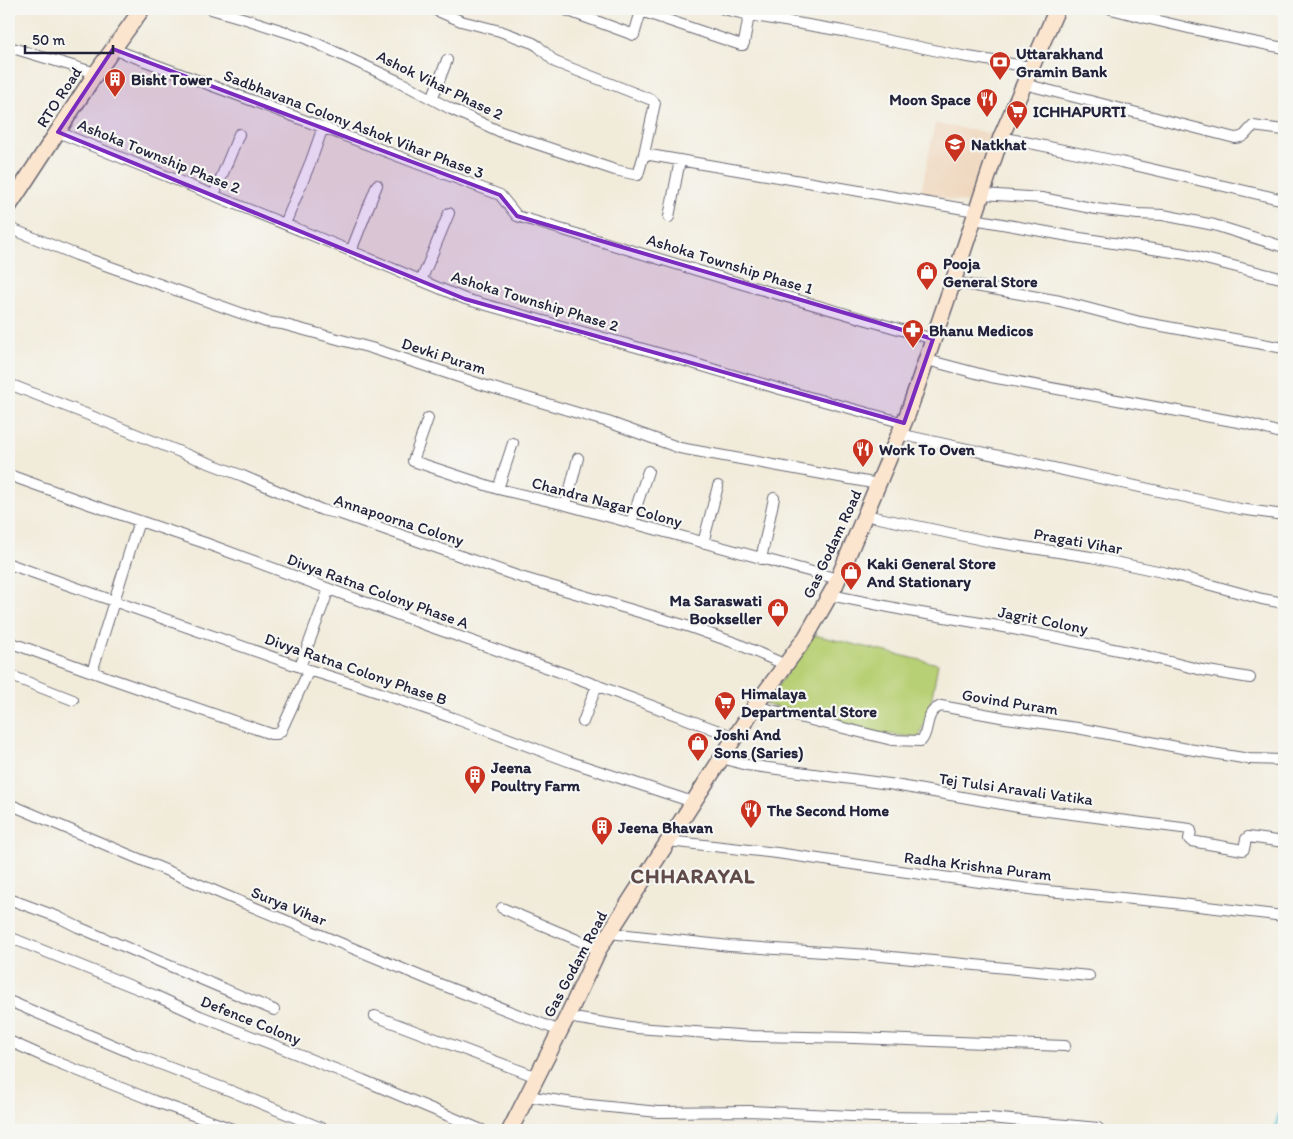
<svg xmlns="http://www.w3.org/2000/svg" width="1293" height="1139" viewBox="0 0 1293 1139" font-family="Itim,sans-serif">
<rect width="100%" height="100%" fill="#f6f6f2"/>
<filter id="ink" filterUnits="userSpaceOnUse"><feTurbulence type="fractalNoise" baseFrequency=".02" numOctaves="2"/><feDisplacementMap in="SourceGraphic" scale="10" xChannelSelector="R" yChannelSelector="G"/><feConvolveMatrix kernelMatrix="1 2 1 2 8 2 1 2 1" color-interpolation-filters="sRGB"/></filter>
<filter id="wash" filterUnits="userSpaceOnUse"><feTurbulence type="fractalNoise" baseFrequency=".0096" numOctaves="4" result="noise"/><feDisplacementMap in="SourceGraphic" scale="20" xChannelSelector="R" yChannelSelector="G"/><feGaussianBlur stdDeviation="1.12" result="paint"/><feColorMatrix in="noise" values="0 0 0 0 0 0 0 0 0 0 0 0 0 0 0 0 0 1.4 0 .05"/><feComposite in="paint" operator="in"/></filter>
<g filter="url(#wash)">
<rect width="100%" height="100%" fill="#f1ebda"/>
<path fill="#efd6bc" d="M935 124 992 133 970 204 921 193Z"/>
<path fill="#b8d074" stroke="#6d7958" d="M814 635 938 664 931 702 919 738 870 732 765 704Z"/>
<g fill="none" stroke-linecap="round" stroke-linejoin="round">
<path stroke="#54bed1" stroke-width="4" d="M1275 1130 1281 1109 1284 1100"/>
</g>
</g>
<g filter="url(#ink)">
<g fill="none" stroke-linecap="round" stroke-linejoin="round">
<g stroke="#6a6873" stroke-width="12">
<path id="street" d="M211 9 249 20 305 38 400 82 451 109 501 132 615 170 638 175 644 154 655 103 652 100 555 62 538 46 533 43 500 31 461 21 433 9
M567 9 566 10 634 35 641 11 741 45H743L744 43 749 15
M723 9 749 15 843 31 962 56 1031 67
M1111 9C1168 24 1226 37 1284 48
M9 47 96 73
M113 49 264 105 500 195 517 216 739 283 933 339
M1024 84 1235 138C1247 137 1245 133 1253 126L1284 130
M432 99 447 60
M58 132 351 251 465 299 665 355 780 389 904 423
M1001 137 1121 162 1284 200
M644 154 976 211
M982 194 1042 198 1096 209 1138 214 1163 215 1214 225 1284 247
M214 195 239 134
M669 217 680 160
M974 219 1080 238 1186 254 1284 279
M285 224 311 161 323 127
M9 228 77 255 266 322 282 324 371 348 480 384 608 422 680 448 878 484
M351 251 377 185
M421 281 449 213
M953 282 1060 301 1140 322 1284 348
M927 360 991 377 1249 424 1284 434
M9 384 86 414 190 456 243 476 322 510 341 514 370 524 517 576 690 627 738 644 786 665
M428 418 413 461 498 489 566 505 838 579
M899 434 1240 509 1284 515
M9 475 92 505 205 543 426 625 577 678 735 737
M498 489 513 443
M566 505 578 458
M865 515 992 542 1091 557 1167 573 1262 599 1284 603
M631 523 648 471
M703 543 718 486
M761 559 774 498
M9 564 309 670 354 684 459 720 568 761 693 802
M830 595 909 611 998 626 1138 654 1202 670 1250 678
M9 642 112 679 271 734H277L281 731 309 670
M300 667 329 589
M92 672 139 521
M9 675 73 700
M755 706 892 740 921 741C929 733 925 718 934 710 936 708 939 707 941 706L1006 718 1077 728 1182 748 1249 759 1284 760
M583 722 597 685
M722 758 747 765 889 784 1024 808 1190 829 1191 831 1189 839 1191 841 1243 850 1244 849 1246 839 1248 837 1284 842
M9 804 234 899 432 981 560 1031
M668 841 777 853 893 870 1037 890 1164 902 1284 916
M9 899 58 917 78 927 274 1010
M502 908 599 949
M609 933 730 946 871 955 1089 976
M9 937 156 996 200 1016 363 1080 482 1130
M9 1001 134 1054 231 1091 326 1130
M375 1016 537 1077
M567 1017 636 1028 753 1036 855 1038 1065 1046
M9 1041 54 1061 154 1101 235 1130
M527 1096 580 1104 658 1112 750 1111 872 1117 990 1118 1098 1128"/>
</g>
<g stroke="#6a6873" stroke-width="18">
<path id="secondary" d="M9 206 96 73 142 9
M510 1130 567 1017 599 949 755 706 806 637 835 586 908 413 953 282 1001 137 1057 9"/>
</g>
<use href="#street" stroke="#fff" stroke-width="10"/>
<use href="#secondary" stroke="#fbe5cf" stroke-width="15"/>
</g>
</g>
<path fill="#7b2cbf" fill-opacity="0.2" stroke="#7b2cbf" stroke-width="4" stroke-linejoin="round" d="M113 49 500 195 517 216 933 339 904 423 465 299 58 132Z"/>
<defs>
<g id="bank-pin" transform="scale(1.125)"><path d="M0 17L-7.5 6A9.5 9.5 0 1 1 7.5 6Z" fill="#c8321e" stroke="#f6f6f2"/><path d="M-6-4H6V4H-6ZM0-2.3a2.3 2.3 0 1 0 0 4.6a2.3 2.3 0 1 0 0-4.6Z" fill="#fff"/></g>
<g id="building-pin" transform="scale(1.125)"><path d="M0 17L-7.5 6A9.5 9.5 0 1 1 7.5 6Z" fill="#c8321e" stroke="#f6f6f2"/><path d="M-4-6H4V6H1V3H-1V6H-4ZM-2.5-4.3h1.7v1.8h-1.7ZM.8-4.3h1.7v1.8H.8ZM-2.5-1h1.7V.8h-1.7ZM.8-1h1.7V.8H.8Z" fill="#fff"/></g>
<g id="restaurant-pin" transform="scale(1.125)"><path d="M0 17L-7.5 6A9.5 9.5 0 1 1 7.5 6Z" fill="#c8321e" stroke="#f6f6f2"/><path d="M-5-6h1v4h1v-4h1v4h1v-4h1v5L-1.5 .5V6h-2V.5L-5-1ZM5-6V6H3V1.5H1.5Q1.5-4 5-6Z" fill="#fff"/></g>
<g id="supermarket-pin" transform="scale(1.125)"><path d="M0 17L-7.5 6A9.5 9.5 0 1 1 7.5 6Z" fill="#c8321e" stroke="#f6f6f2"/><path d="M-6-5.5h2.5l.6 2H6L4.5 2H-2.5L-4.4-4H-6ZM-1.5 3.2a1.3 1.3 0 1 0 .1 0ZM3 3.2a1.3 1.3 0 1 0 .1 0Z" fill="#fff"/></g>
<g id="school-pin" transform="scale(1.125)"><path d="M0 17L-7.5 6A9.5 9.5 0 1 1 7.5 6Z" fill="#c8321e" stroke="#f6f6f2"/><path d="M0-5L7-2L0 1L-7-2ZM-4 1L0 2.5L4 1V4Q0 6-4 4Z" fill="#fff"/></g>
<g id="shop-pin" transform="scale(1.125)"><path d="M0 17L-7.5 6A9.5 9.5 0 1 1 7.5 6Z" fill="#c8321e" stroke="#f6f6f2"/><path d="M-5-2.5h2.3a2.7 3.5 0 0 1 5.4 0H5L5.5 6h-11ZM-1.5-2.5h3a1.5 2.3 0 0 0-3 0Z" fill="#fff"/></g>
<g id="pharmacy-pin" transform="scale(1.125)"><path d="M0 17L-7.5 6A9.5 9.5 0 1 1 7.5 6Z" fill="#c8321e" stroke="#f6f6f2"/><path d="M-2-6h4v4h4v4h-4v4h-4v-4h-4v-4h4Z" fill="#fff"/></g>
</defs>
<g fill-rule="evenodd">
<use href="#bank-pin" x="1000" y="62"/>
<use href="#building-pin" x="115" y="79"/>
<use href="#restaurant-pin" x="987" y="99"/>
<use href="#supermarket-pin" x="1017" y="111"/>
<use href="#school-pin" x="955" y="144"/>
<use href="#shop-pin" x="927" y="272"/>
<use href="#pharmacy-pin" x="913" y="330"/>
<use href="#restaurant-pin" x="863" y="449"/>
<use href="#shop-pin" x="851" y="572"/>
<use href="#shop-pin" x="778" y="609"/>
<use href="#supermarket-pin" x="725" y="702"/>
<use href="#shop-pin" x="698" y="743"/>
<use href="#building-pin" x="475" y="776"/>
<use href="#restaurant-pin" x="751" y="810"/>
<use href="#building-pin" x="602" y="827"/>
</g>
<g text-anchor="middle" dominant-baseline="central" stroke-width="4.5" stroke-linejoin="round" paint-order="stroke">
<g font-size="16" font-weight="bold" fill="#22223b" stroke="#f6f6f2" text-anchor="start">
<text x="1016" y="53">Uttarakhand<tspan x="1016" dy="18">Gramin Bank</tspan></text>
<text x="131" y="79">Bisht Tower</text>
<text x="971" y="99" text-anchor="end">Moon Space</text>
<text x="1033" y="111">ICHHAPURTI</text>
<text x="971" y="144">Natkhat</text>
<text x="943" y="263">Pooja<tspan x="943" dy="18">General Store</tspan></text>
<text x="929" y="330">Bhanu Medicos</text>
<text x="879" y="449">Work To Oven</text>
<text x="867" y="563">Kaki General Store<tspan x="867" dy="18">And Stationary</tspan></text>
<text x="762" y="600" text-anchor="end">Ma Saraswati<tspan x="762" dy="18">Bookseller</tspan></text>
<text x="741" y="693">Himalaya<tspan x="741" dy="18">Departmental Store</tspan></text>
<text x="714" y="734">Joshi And<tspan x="714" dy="18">Sons (Saries)</tspan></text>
<text x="491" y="767">Jeena<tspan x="491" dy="18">Poultry Farm</tspan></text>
<text x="767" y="810">The Second Home</text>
<text x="618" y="827">Jeena Bhavan</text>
</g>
<g font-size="16" fill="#22223b" stroke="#f6f6f2">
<text transform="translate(440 85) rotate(26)">Ashok Vihar Phase 2</text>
<text transform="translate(59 97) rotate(-57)">RTO Road</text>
<text transform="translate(354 124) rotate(21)">Sadbhavana Colony Ashok Vihar Phase 3</text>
<text transform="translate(159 156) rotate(22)">Ashoka Township Phase 2</text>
<text transform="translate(730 264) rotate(17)">Ashoka Township Phase 1</text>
<text transform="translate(535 301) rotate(17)">Ashoka Township Phase 2</text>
<text transform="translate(444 356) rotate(18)">Devki Puram</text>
<text transform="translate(607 502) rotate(15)">Chandra Nagar Colony</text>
<text transform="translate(399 520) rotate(18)">Annapoorna Colony</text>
<text transform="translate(1078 541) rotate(10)">Pragati Vihar</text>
<text transform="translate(832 544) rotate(-65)">Gas Godam Road</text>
<text transform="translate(378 591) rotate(20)">Divya Ratna Colony Phase A</text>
<text transform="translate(1043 620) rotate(11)">Jagrit Colony</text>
<text transform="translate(356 669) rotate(19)">Divya Ratna Colony Phase B</text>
<text transform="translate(1010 702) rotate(9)">Govind Puram</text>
<text transform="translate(1016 789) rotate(8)">Tej Tulsi Aravali Vatika</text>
<text transform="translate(978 866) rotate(7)">Radha Krishna Puram</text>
<text transform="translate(289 906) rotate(22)">Surya Vihar</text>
<text transform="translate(575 964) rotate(-62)">Gas Godam Road</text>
<text transform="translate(251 1020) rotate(22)">Defence Colony</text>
</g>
<g font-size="21" font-weight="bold" letter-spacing="1" fill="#604b48" stroke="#f6f6f2">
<text x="693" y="875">CHHARAYAL</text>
</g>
</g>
<rect width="1293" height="1139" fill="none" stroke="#f6f6f2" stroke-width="30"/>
<path d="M25 45v8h88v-8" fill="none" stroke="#22223b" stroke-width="2.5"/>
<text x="32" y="45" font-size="15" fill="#22223b" stroke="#f6f6f2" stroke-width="4" paint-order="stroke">50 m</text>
</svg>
